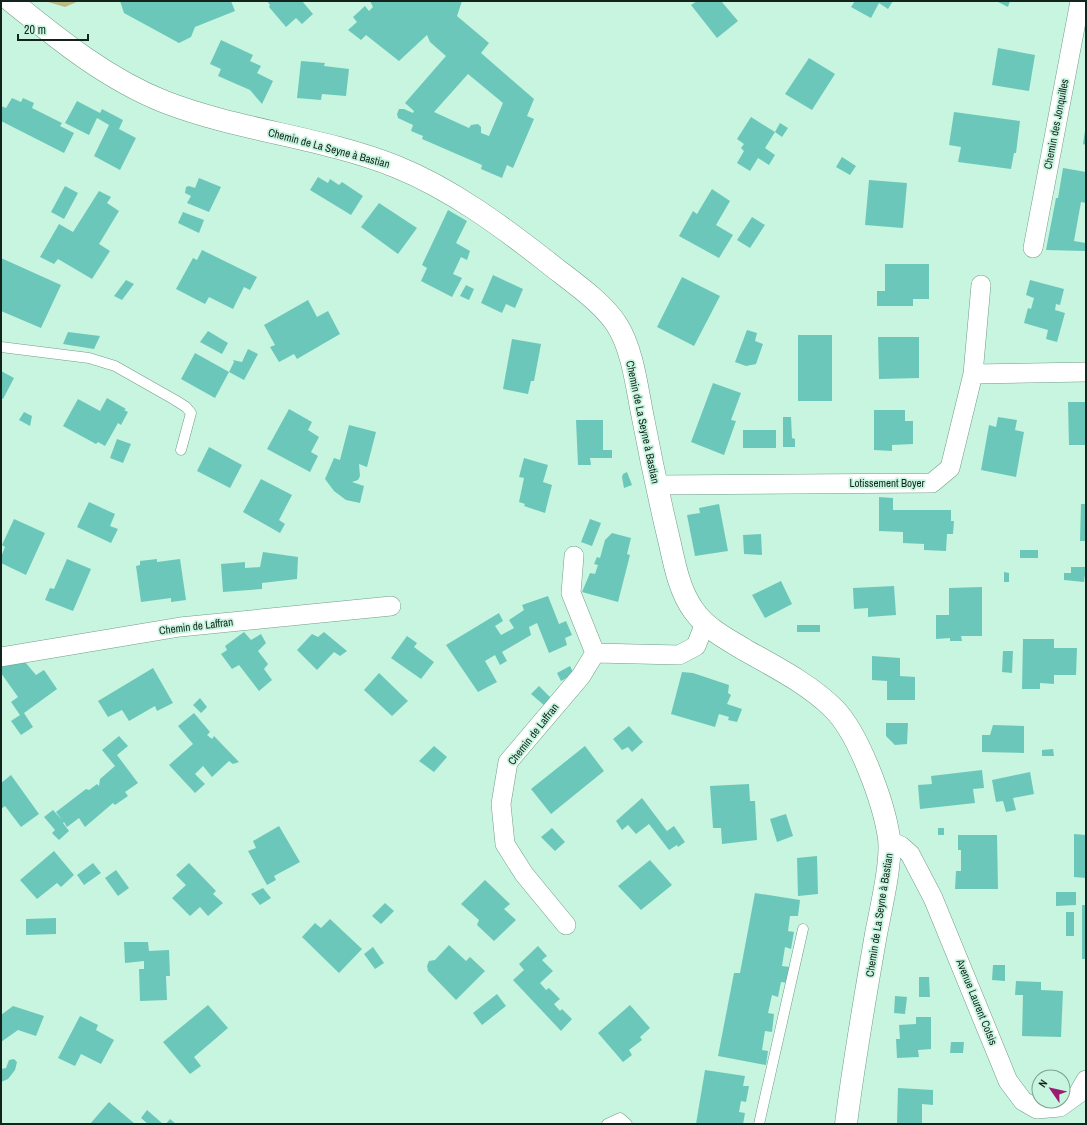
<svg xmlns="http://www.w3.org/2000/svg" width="1087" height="1125" viewBox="0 0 1087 1125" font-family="'Archivo Narrow',sans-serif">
<rect width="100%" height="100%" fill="#c7f5df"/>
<path fill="#bdba87" d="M45 1H79L65 7Z"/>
<path fill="#6cc7bb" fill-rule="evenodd" d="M120 1H231L235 11 195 27 191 37 179 43 124 13Z
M267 1H302L313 14 302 24 296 18 286 27 269 7 270 5Z
M370 1H462L457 16 489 43 481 53 534 99 527 116 534 119 513 168 507 165 502 178 481 169 482 165 422 139 423 136 411 131 413 125 398 118 397 114 399 109H404L413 113 414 111 405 103 446 56 430 42 427 35 399 61 366 35 361 40 348 30 357 22 353 17 365 6 369 11 373 7ZM468 74 503 103 489 136 481 133V127L478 124 471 125 469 128 434 112Z
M697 1H721L738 21 717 38 691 5Z
M855 1H893L888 9 879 3 871 18 851 7Z
M996 1H1010L1008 7Z
M221 40 253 55 250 61 261 66 257 73 273 81 262 104 250 90 218 76 221 69 210 64Z
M998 48 1035 55 1029 91 992 85Z
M809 58 835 74 812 110 785 94Z
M301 61 325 63 324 66 349 69 346 96 322 94 321 100 297 98Z
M12 98 21 102 23 98 34 103 32 108 62 123 60 126 74 133 64 153 1 121V106L6 108Z
M77 101 100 113 102 109 123 120 119 129 136 138 120 170 94 156 109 125 97 118 89 135 65 123Z
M954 112 1020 121 1016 153H1014L1011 169 958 162 961 147 949 145Z
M751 117 775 132 765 148 775 155 769 165 758 158 750 171 737 163 744 151 741 148 744 144 737 139Z
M780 123 788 128 782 137 775 132Z
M1085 131H1086V145L1083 144Z
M842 157 856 166 850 175 836 167Z
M1063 168 1086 172V203L1081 202 1074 241 1086 243 1085 251 1046 250 1056 198H1058Z
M318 177 328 183 330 179 339 185 342 182 363 196 351 215 310 190Z
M199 178 221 187 209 212 187 203 191 196 185 193 186 187 189 186 195 188Z
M869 180 907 183 903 228 865 225Z
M65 186 78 193 64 219 51 212Z
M712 189 730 201 716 225 733 235 719 258 679 236 693 211 697 214Z
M99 191 111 197 107 203 119 211 99 244 110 251 92 279 58 259 54 264 40 257 59 224 73 232Z
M379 203 417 228 398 254 361 227Z
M448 210 467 221 456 243 470 251 467 260 461 257 453 274 462 278 452 297 421 281 427 268 422 265Z
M183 212 204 220 199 233 178 223Z
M752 217 765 225 750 248 737 240Z
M202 250 257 277 250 290 244 287 233 309 209 297 205 304 176 289 193 258 197 260Z
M1 258 61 285 41 328 1 311Z
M885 264H929V299H913V306H877V291H885Z
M493 275 523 289 515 308 506 304 502 313 481 303Z
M682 277 720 296 694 346 657 327Z
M126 280 134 284 122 300 114 296Z
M1030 280 1064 289 1060 305 1056 304 1055 310 1065 313 1057 342 1046 339 1048 330 1024 323 1028 308 1031 309 1034 298 1026 295Z
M466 285 474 289 469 300 460 296Z
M308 300 317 317 328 311 340 334 297 359 294 354 279 362 270 347 275 345 264 325Z
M747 330 757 333 755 341 763 344 756 364 746 366 735 362Z
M208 331 228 343 222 354 200 342Z
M68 332 100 336 94 349 63 344Z
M798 335H832V401H798Z
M878 337H919V378L879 379Z
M512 339 541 344 534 381H531L528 394 503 389Z
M248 349 258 354 244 380 229 372 215 398 181 379 195 353 229 372 234 362 233 360 242 362Z
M1 371 14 378 3 399 1 398Z
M713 383 741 393 731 420 736 421 724 455 691 442Z
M107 398 126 409 124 410 128 412 121 425 118 423 105 446 98 442 96 444 63 426 78 399 100 411Z
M1068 402H1086V445H1069Z
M289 409 312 422 308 430 319 437 311 452 318 456 310 472 267 449Z
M874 410H905V421H913V444L892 445V451L874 450Z
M24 412 32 416 30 426 19 420Z
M783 417H791L792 438 795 439V447H783Z
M998 417 1017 420 1015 430 1024 432 1016 477 981 470 989 425 996 427Z
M576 420H603V450H612V458H590L591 465H578Z
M349 425 376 432 367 467 359 464 360 476 358 480 352 482 364 486 360 503 346 500 334 491 325 479 334 458 340 460Z
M743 430H776V448H743Z
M117 439 131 444 123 463 110 458Z
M209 447 242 465 230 488 197 471Z
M524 458 548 465 543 482 552 485 545 513 524 506 525 504 519 502 524 478 519 477Z
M627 472 632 485 624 488 622 477 623 474Z
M261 479 292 495 279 520 285 524 280 533 243 512Z
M879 497 893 498V510H951V521H954L953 534H947L946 551 924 550V544L903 543V532L879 531Z
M89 502 115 514 110 526 118 529 111 543 77 527Z
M719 504 728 551 695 556 687 515 700 513 699 508Z
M1081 504H1086V541H1080Z
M14 519 45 533 26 575 1 563V557L5 547 2 545Z
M590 519 601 523 592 546 581 542Z
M612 533 631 538 627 554 630 555 618 602 582 592 590 573 595 574 598 565 594 564 597 557 600 558 605 540Z
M761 534 762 555 744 554 743 535Z
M1020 550H1038V558H1020Z
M263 552 298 557 297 579 262 583V589L223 592 221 564 245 562V568L260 567Z
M67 559 91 569 73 611 45 600 50 588 54 589Z
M157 559V562L180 559 186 600 171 602V598L141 602 136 566 140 565V561Z
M1071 567H1086L1084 582 1064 580V573H1071Z
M1004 572 1009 573V582H1004Z
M781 581 792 604 765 618 752 595Z
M894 586 896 615 868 617V608L854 609 853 588Z
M982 587V636H961L962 641H950V638L936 639V615H949V588Z
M548 596 559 624 566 621 572 635 565 638 567 645 549 653 537 623 529 627 531 635 502 652 507 661 500 665 495 655 485 661 497 682 478 692 446 645 499 613 503 621 495 626 501 635 514 628 509 620 524 610 522 605Z
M797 625H820V632H797Z
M244 632 251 640 261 634 266 643 258 651 268 664 264 669 272 680 259 691 239 665 232 669 221 654 227 650 225 646Z
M324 632 347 651 340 656 334 652 317 670 297 650 312 634 318 637Z
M407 636 417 643 414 647 434 662 421 679 391 658Z
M1023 639H1054V648H1077L1076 675H1054V684L1040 683V689H1022Z
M1003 651H1013L1012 673 1002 672Z
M872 656 900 658V676L915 677V700H887V681L872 680Z
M25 662 36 675 44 670 57 689 24 713 33 727 21 735 11 721 20 715 11 702 18 697 1 673V663Z
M570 666 574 674 561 681 557 673Z
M153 668 173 703 157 711 155 706 129 721 122 710 108 717 98 701Z
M682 672 693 673 729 685 728 693 731 695 727 704 742 709 737 722 728 720 729 717 719 714 715 727 671 714Z
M379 673 408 701 392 716 364 690Z
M539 686 552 699 545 706 531 694Z
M200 698 207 707 201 713 193 705Z
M194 713 210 732 207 735 212 739 214 736 239 762 233 764 229 761 212 777 203 766 195 774 205 784 195 793 169 765 193 744 178 726Z
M886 723H908L907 744 895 745 886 736Z
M993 725 1024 726V753L982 752V735H990Z
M629 726 643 742 632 752 628 747 622 750 613 739Z
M119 736 128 746 117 755 138 783 125 792 128 796 115 805 113 803 85 827 79 818 67 827 64 822 63 823 69 831 59 840 52 833 55 830 44 817 53 810 62 820 56 812 86 789 89 790 97 784 99 786 100 779 115 766 102 750Z
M434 746 447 757 434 772 419 761Z
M585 746 604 771 551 814 531 789Z
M1053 749 1054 756H1042V750Z
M982 770 984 788 973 789 975 803 920 809 918 785 932 784 931 776Z
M1030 772 1034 794 1013 798 1016 810 1006 812 1003 801 996 802 992 780Z
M11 775 39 814 21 827 5 806 1 809V783Z
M749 784 750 801H755L757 840 722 844 721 828H713L710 786Z
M642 798 667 831 674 826 685 842 678 847 677 845 669 850 649 824 636 834 628 825 622 830 616 821Z
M786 814 793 836 777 842 770 819Z
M279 826 300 862 274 876 276 880 267 885 248 851 256 848 253 841Z
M552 828 565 842 555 851 541 837Z
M938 828H944V835H938Z
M1074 834 1086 835V878L1074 877Z
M958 835H997L998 889H955L956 871H961V850H958Z
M54 851 74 875 61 887 57 883 37 899 20 880Z
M817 856 818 894 798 896 797 858Z
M650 860 672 885 641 910 618 886Z
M93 863 101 873 84 885 77 875Z
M189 863 216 891 213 894 223 903 208 916 200 907 190 916 172 898 186 885 176 875Z
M116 870 129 888 118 896 105 878Z
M485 880 510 904 504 909 516 920 494 941 477 925 479 920 461 904Z
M263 888 271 898 260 905 251 894Z
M1056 892H1076V905L1056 906Z
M755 893 800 900 798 916H790L788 931 794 932 791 949 785 947 782 966 790 967 788 983 781 982 778 997 772 995 768 1013 774 1014 772 1032 765 1031 762 1050 768 1051 766 1065 718 1056 734 973H740Z
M385 903 394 911 381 924 372 916Z
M1082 905H1086V959H1082Z
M1066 912H1074V936H1066Z
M56 918V934L26 935V919Z
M330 919 362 949 339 973 302 937 315 923 321 928Z
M124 942H148L149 951 169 950 170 976H166L167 1000 140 1001 139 969H144V961L125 963Z
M449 945 466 961 470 957 485 971 456 1000 428 971 427 966 429 961 435 960Z
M538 946 547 956 542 960 553 971 540 983 546 990 549 988 560 999 554 1004 560 1011 562 1009 572 1019 561 1031 513 980 524 970 519 964Z
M373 947 384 963 375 969 364 954Z
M993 965H1005V981L992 980Z
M919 977H929L930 997H919Z
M1016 981 1041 982V990L1063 991 1061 1037 1022 1036 1023 995H1015Z
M497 994 506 1006 482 1025 473 1013Z
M895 996 907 997 905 1014 894 1013Z
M208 1005 228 1028 194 1057 201 1066 190 1074 163 1042Z
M630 1005 650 1028 640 1037 642 1040 629 1050 632 1055 623 1062 598 1033Z
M13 1006 44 1016 36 1036 18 1030 1 1042V1015Z
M80 1016 98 1025 96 1030 114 1040 101 1064 81 1054 75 1066 58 1058Z
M916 1017H931V1049L918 1050 919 1057 897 1058 896 1039H900L899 1025 916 1024Z
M951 1042H964L963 1053H950Z
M14 1059 17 1062 15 1070 8 1079 1 1082V1069L6 1068 9 1060Z
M705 1070 745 1076 743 1086H749L746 1102 741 1101 739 1112 745 1113 743 1124H696Z
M898 1088 933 1090V1105L922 1104V1124H897Z
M109 1102 135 1124H90Z
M147 1110 163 1124H148L141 1118Z
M170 1119 176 1124H166Z"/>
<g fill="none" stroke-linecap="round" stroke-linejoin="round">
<g stroke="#729d8a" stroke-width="11">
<path id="lane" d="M1 347 89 358 115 366 175 400 186 407 191 413 181 450
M607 1124 620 1118 627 1124
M759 1124 803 929"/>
</g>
<g stroke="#729d8a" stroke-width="20">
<path id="street" d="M1033 248 1080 1
M973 374 1086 372
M656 485 932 483 950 468 973 374 981 285
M574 556 571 593 595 653 679 655 696 646 705 623
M1 657 180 627 391 606
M890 841 901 846 910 854 933 898 1008 1081 1023 1101 1037 1109 1060 1107 1078 1094 1086 1080
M566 925 524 874 505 844 501 804 508 762 581 676 595 653"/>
</g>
<g stroke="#729d8a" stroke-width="23">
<path id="secondary" d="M11 1C58 39 107 79 165 102 240 131 322 137 397 167 451 189 500 225 546 261 568 279 602 301 617 325 633 350 637 389 643 418 651 460 660 502 670 544 675 567 680 592 694 611 707 629 727 639 745 650 775 667 807 683 832 707 858 731 884 803 889 838 892 862 881 908 876 934 865 997 854 1060 846 1124"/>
</g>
<use href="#lane" stroke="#fff" stroke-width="10"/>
<use href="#street" stroke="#fff" stroke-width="19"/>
<use href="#secondary" stroke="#fff" stroke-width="22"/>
</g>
<g text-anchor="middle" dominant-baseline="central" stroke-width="3.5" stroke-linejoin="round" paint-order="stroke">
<g font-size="11" fill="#12241c" stroke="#c7f5df">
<text transform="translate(1056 124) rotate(-79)">Chemin des Jonquilles</text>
<text transform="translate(329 148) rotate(15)">Chemin de La Seyne à Bastian</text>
<text transform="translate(643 422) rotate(78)">Chemin de La Seyne à Bastian</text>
<text x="887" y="483">Lotissement Boyer</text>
<text transform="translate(196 626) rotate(-7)">Chemin de Laffran</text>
<text transform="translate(533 734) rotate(-52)">Chemin de Laffran</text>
<text transform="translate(879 915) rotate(-81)">Chemin de La Seyne à Bastian</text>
<text transform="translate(977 1002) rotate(68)">Avenue Laurent Cotsis</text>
</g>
</g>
<rect width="1087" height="1125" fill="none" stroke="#12241c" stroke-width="4"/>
<g transform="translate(1051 1089) rotate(304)"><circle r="19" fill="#c7f5df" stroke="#7fa191"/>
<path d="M0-3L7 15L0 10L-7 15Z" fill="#9b1d72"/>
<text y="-6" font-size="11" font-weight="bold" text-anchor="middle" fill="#12241c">N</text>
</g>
<path d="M18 34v6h70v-6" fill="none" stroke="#12241c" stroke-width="2"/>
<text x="24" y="34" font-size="12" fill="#12241c" stroke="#c7f5df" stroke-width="3" paint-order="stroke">20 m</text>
</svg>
